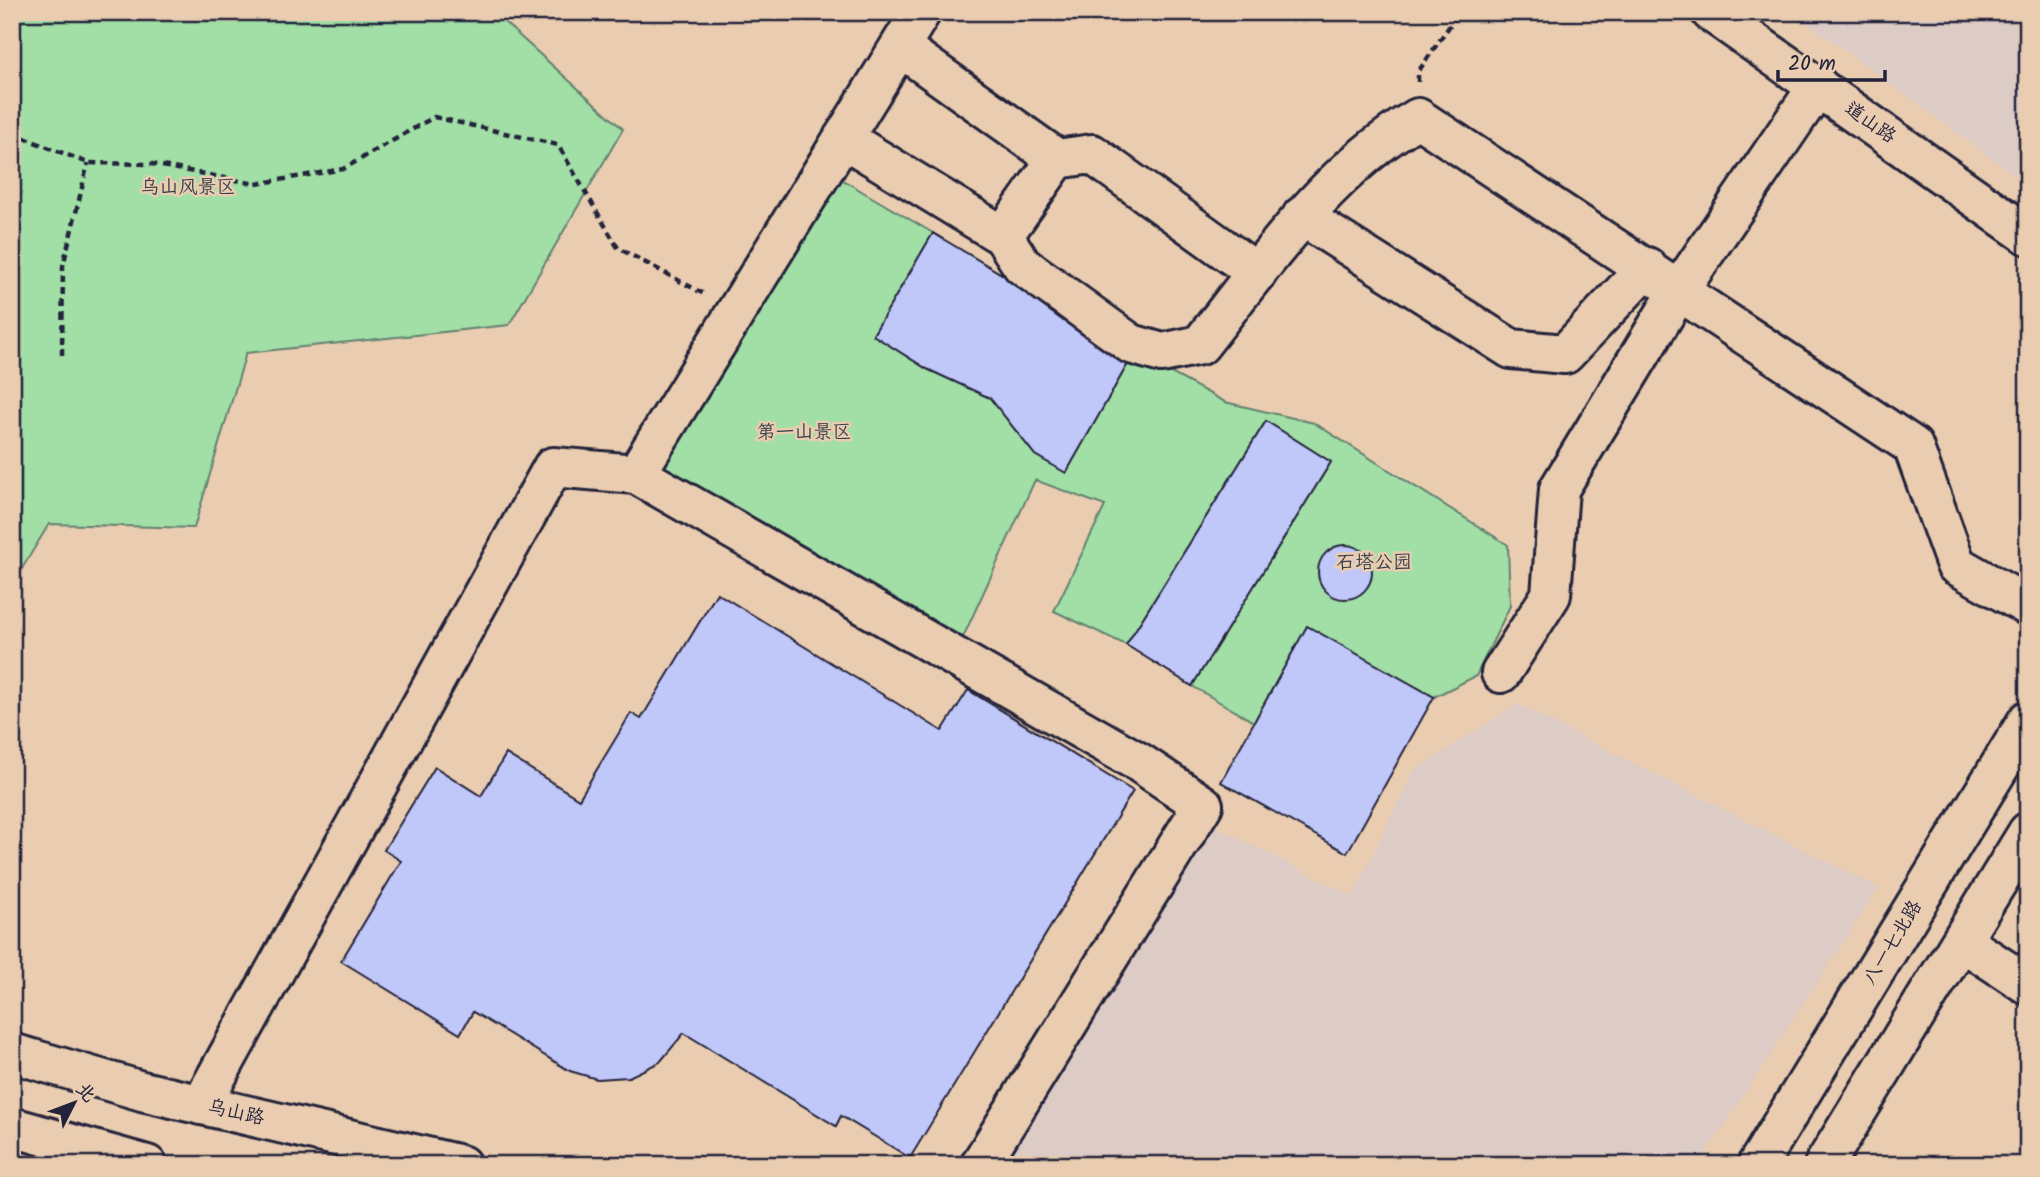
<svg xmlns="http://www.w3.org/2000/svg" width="2040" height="1177" viewBox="0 0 2040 1177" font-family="Kalam,'LXGW WenKai TC',sans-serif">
<rect width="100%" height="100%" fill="#eacdb0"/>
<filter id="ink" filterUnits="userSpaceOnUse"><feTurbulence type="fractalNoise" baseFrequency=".0143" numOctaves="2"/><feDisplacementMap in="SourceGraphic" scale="14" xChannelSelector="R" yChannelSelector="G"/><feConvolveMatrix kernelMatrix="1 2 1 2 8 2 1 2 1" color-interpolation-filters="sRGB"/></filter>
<g filter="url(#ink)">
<path fill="#ddcbc6" d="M1792 12H2028V185L1937 118Z
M1517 704 1879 888 1698 1165H997L1211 824 1352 896 1413 771Z"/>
<path fill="#a1dfa6" stroke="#628070" stroke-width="2" d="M12 12H493L623 129 509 325 246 353 194 528 49 524 12 585Z
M824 169 933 233 873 335 927 369 990 398 1035 455 1066 473 1134 353 1225 402 1314 423 1508 545 1510 606 1476 676 1434 697 1307 626 1254 722 1192 686 1331 462 1266 421 1126 645 1054 611 1105 506 1035 480 954 657 636 474Z"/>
<path fill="#c0c7f9" stroke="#22223b" stroke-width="2" d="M933 233 1134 353 1066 473 1035 455 990 398 927 369 873 335Z
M1266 421 1331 462 1192 686 1126 645Z
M1318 572a27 27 0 1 1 54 0a27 27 0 1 1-54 0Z
M717 593 942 731 968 690 1133 791 910 1158 841 1116 836 1126 684 1033 660 1062 629 1077 597 1079 570 1071 473 1012 460 1034 341 961 401 861 384 850 435 767 481 796 506 754 579 799 631 713 641 719Z
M1307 626 1434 697 1347 853 1221 782Z"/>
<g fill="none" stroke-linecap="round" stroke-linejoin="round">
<g stroke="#22223b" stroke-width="44">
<path id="minor" d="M1711 12 2028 235
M900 47 1057 159
M843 138 1003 236
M1302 216 1511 349 1565 354 1647 267
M1257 273 1092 154 1057 159 1003 236 1022 265 1131 344 1162 353 1200 345C1263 265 1329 169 1418 118L1913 446 1956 565 2028 606
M636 474 921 12
M1501 673 1551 595 1559 489 1680 289 1818 86
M1963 942 2028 985
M201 1105 553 467 636 474 1140 763 1203 805 980 1165"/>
</g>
<g stroke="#22223b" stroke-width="44">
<path id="major" d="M12 1053 142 1091 461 1165
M12 1127 147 1165
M1757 1165 2028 720
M1824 1165 2028 832"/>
</g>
<path stroke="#22223b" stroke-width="4.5" stroke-dasharray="7 5" stroke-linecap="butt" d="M1418 82V72L1459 12
M12 133 88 163 152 164 256 184 343 169 434 117 558 145 618 248 706 295
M62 355 63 266 88 163
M12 514 18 515 12 517
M12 529 18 515"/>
<use href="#minor" stroke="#eacdb0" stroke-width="38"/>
<use href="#major" stroke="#eacdb0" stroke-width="38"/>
</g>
</g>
<g text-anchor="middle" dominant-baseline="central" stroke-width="5" stroke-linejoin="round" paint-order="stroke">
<g font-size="19" fill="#22223b" stroke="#eacdb0">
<text transform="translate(1870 123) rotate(35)">道山路</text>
<text transform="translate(1893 943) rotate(-59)">八一七北路</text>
<text transform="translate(236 1113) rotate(13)">乌山路</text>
</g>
<g font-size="19" fill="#353e4b" stroke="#eacdb0">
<text x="188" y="188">乌山风景区</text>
<text x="804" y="433">第一山景区</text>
<text x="1374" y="563">石塔公园</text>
</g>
</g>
<rect width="2040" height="1177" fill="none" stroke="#eacdb0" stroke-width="42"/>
<rect x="21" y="21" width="1998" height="1135" fill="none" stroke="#22223b" stroke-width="2.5" filter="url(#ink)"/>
<g transform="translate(74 1103) rotate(48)" stroke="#eacdb0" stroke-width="5" paint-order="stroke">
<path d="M0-5L12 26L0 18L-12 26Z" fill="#22223b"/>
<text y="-10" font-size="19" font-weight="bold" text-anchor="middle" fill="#22223b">北</text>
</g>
<path d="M1778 70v10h107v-10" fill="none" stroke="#22223b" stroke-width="3.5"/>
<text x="1788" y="70" font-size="21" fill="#22223b" stroke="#eacdb0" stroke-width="5" paint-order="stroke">20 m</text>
</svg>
